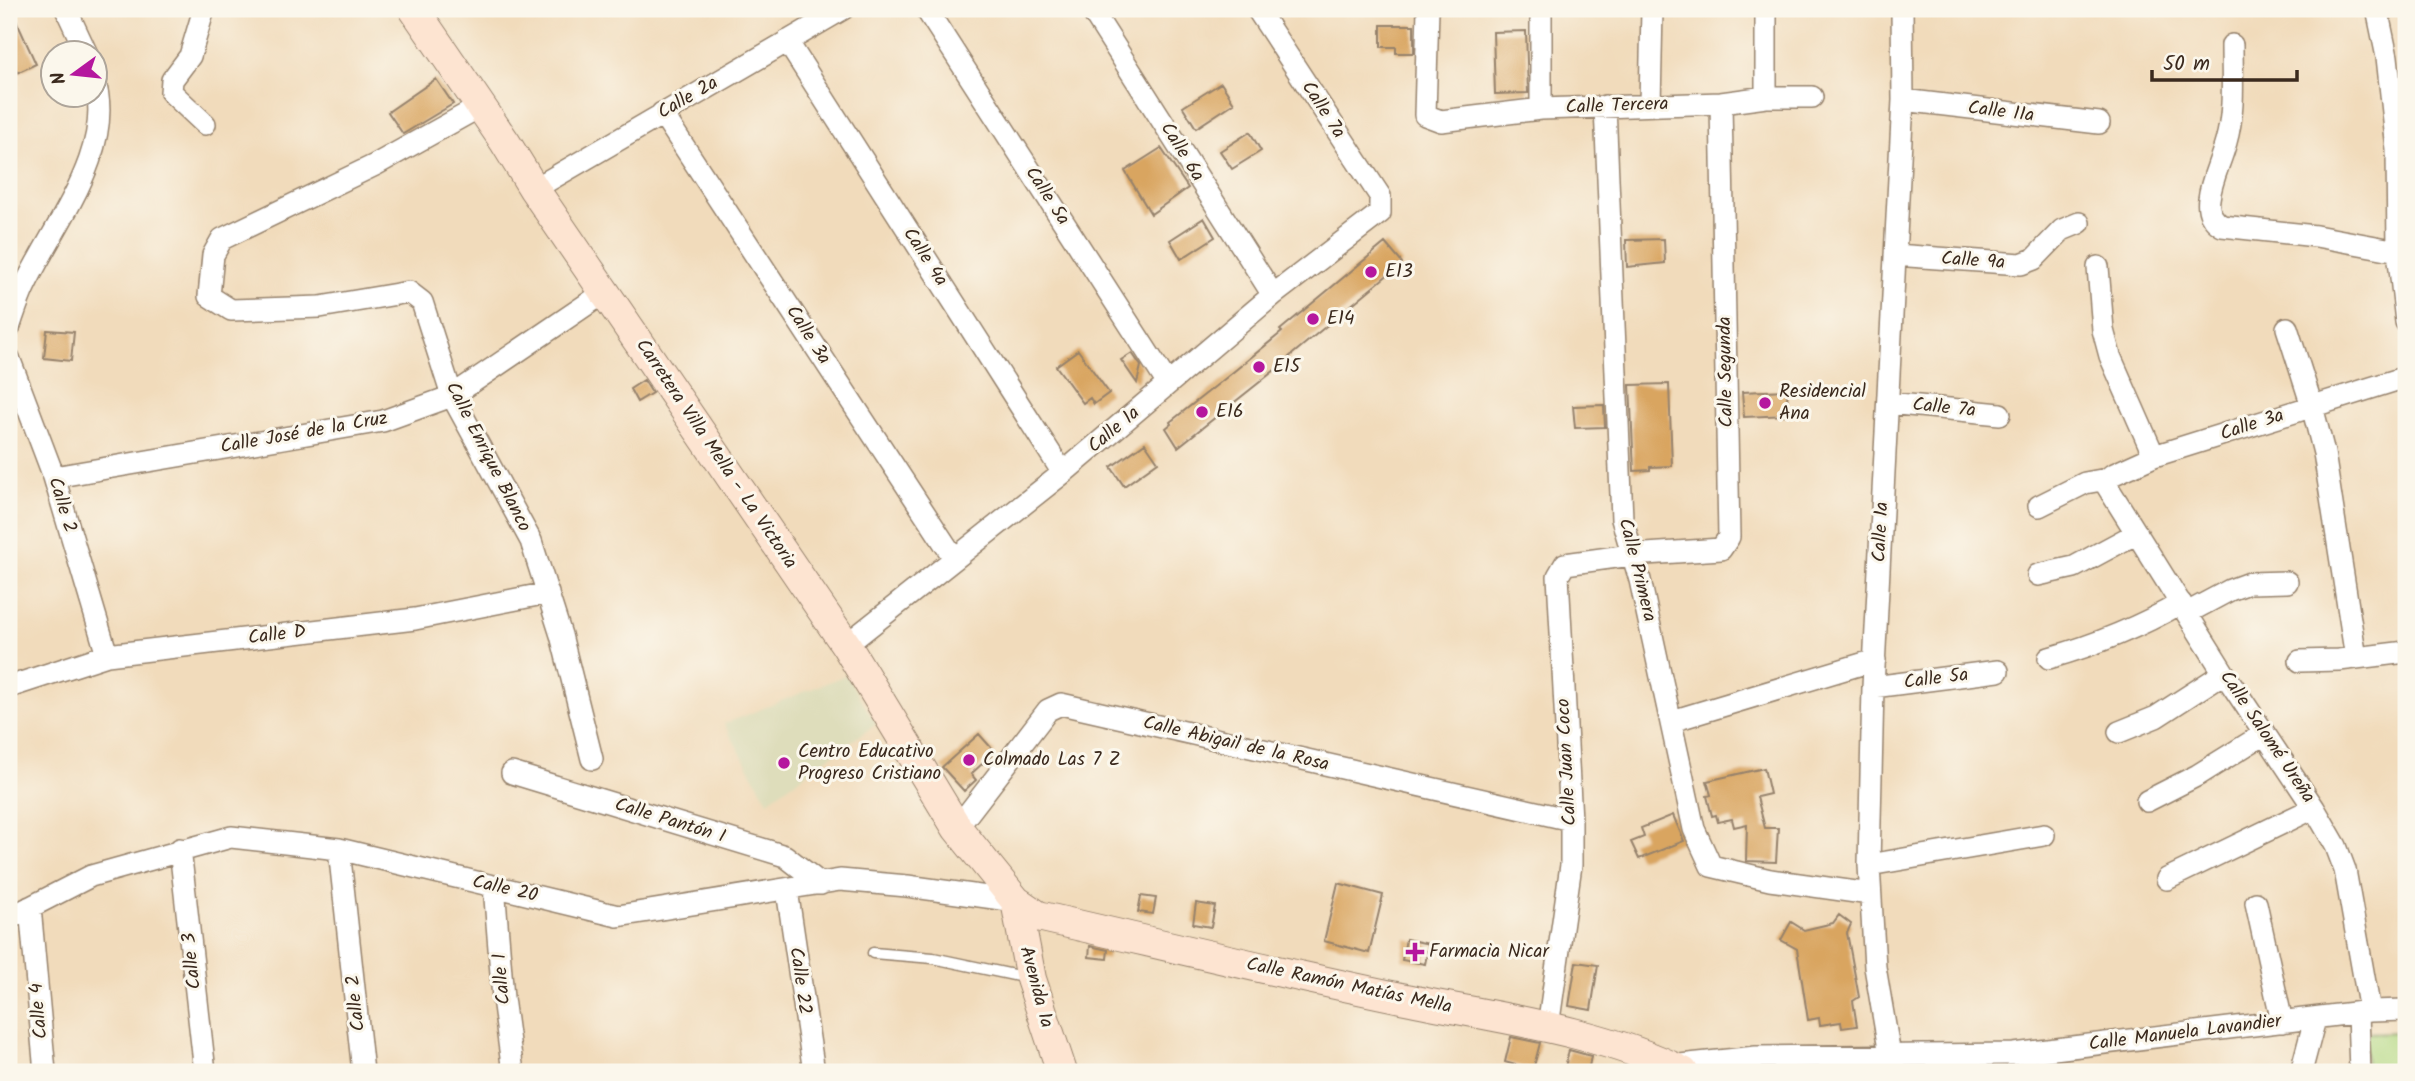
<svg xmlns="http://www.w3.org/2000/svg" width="2415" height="1081" viewBox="0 0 2415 1081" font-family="Kalam,sans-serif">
<rect width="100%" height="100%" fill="#fbf7ec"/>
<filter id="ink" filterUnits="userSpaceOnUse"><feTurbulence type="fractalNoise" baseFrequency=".0143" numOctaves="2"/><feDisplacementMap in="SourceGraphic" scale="14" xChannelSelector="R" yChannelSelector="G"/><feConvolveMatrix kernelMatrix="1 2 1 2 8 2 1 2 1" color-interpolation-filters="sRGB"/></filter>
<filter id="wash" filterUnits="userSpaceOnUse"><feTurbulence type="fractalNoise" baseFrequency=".00686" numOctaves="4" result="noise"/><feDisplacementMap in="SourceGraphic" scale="28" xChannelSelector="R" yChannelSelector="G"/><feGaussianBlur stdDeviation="1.57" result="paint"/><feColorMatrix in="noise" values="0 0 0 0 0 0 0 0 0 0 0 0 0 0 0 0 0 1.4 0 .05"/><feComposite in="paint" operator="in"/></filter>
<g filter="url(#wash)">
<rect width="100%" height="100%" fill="#f1dbbb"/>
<path fill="#deddbb" d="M846 675 876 724 768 801 724 724Z"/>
<path fill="#b2d881" stroke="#768150" stroke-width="2" d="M2406 1032V1072H2366L2364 1033Z"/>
<g id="blocks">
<path fill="#d9a561" d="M9 9H11L36 64 17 73 9 55Z
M1381 25H1414V53H1396V47H1381Z
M1526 31 1528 93 1495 94 1493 32Z
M436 79 453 104 403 134 388 112Z
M1221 83 1234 103 1196 128 1183 107Z
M1250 132 1261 151 1232 169 1220 151Z
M1161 148 1188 188 1151 214 1125 171Z
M1204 218 1215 237 1181 259 1170 240Z
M1664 239 1665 263 1627 267 1626 240Z
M1385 243 1402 263 1289 357 1290 358 1178 447 1166 428 1171 424 1170 422 1227 377 1282 332 1280 330Z
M47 330 74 332 71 361 44 358Z
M1078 350 1109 393 1094 404 1090 398 1083 403 1056 366Z
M1132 353 1141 366 1137 383 1121 360Z
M644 380 652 393 637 402 630 389Z
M1669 384 1672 466 1650 467V470L1634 471 1630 385Z
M1787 390 1788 415 1744 417 1742 392Z
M1604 405 1605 427 1575 428 1573 406Z
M1145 443 1158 462 1124 486 1111 467Z
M979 734 995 752 971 774 976 780 964 791 942 767Z
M1764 768 1770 794 1757 797 1765 828H1778L1776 862 1746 861 1747 824 1734 827 1732 819 1718 822 1716 815 1712 816 1707 796 1711 795 1707 781Z
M1673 815 1684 841 1639 859 1631 842 1644 837 1641 828Z
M1338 883 1383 895 1369 953 1324 941Z
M1141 896 1156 898 1153 914 1138 912Z
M1196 903 1215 906 1211 927 1193 924Z
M1839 915 1851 924 1847 933 1859 997 1853 1001 1857 1026 1842 1028 1841 1022 1820 1025 1819 1018 1808 1020 1797 949 1781 940 1791 922 1804 930 1833 923Z
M1406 939 1429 944 1425 964 1402 960Z
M1090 946 1108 950 1107 959 1089 957Z
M1576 962 1598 965 1591 1010 1569 1006Z
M1511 1037 1540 1043 1533 1070 1505 1062Z
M1569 1050 1591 1056 1588 1072H1564Z"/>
</g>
</g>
<g filter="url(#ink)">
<use href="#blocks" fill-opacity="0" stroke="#96826c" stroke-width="2"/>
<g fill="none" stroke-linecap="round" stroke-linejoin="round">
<g stroke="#96826c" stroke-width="13">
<path id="lane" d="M873 953 933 958 1028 978"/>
</g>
<g stroke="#96826c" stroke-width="24">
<path id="street" d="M66 9 86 52
M204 9 190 56 172 80 171 92 205 124
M926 9 1168 384
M1091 9 1273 295
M1428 9 1425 115 1441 121 1541 109 1721 103 1766 97H1812
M1766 9V97
M2377 9 2387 57 2397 149 2398 251 2406 322
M787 41 1063 473
M2232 45C2232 77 2235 111 2226 142 2221 161 2211 180 2209 199 2207 211 2212 220 2222 226L2316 236 2398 251
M1903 100 2099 123
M1650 105 1652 9
M481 106 375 165 222 239 213 255 209 296 231 310 320 307 409 292 422 302 452 396 531 541 561 635 592 759
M1605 106 1622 519 1640 580 1694 829 1711 866 1770 880 1870 894
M1541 109V9
M662 113 954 558
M534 189 843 9
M1895 255 2021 264 2034 259 2062 230 2079 223
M2098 267 2103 330 2110 356 2154 456
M9 328C13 316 17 304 22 292 49 230 118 151 94 79
M2287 328 2312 406 2324 453 2356 658
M9 358 54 477 107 655
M1888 403 2000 414
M54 477 383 421 452 396 605 292
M2039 506 2085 483 2107 479
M2038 575 2074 567 2137 533
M2187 613 2230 590 2249 583 2287 582
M846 645 1063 473 1273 295 1380 213V196L1257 9
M2049 658C2095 645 2138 628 2181 603
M2300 661 2339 660 2406 652
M9 687 107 655 415 619 548 593
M1873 687 1998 671
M1672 721 1875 660
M2119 732 2156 717 2224 673
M512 773 785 856 821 884
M2147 801 2198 775 2264 734
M957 828 1048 710 1061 704 1571 820
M180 849 205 1072
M339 849 363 1072
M1869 865 2044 835
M2167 879 2314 808
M494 886 503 998 513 1072
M787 890 814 1072
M2256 903 2282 1022
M30 907 45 1072
M9 918 91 876 231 837 339 849 618 916 840 880 907 886 1016 901
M2370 1011 2345 870 2336 846 2314 808 2224 673 2107 486V479L2112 475 2154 456 2406 377
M2358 1013 2360 1072
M1548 1027 1571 865V820L1558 576 1565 564 1631 555 1721 549 1729 537 1721 103
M1890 1055 1875 967 1869 865 1873 687 1903 100 1902 9
M1670 1066 1756 1057 2014 1054 2370 1011 2406 1010
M2301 1072 2315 1019"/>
</g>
<g stroke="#96826c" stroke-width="32">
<path id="secondary" d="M414 9 505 142 534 189 846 645 957 828 1016 901 1038 916C1161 944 1283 974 1406 999 1497 1018 1599 1030 1683 1072
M1016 901 1031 979 1062 1072"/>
</g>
<use href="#lane" stroke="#fff" stroke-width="10"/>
<use href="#street" stroke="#fff" stroke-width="21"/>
<use href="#secondary" stroke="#fde4d1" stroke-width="30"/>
</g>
</g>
<g fill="#b5179e" stroke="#fbf7ec" stroke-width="2.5">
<circle cx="1371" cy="272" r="7"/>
<circle cx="1313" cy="319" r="7"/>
<circle cx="1259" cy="367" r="7"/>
<circle cx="1765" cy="403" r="7"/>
<circle cx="1202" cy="412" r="7"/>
<circle cx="969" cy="760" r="7"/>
<circle cx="784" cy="763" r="7"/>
<path d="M1411.5 941.5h7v7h7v7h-7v7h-7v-7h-7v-7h7z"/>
</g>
<g text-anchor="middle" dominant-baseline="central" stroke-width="6" stroke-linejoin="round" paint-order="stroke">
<g font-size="19" fill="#3b2a1e" stroke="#fbf7ec">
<text transform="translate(688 98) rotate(-30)">Calle 2a</text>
<text transform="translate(1617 106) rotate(-2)">Calle Tercera</text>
<text transform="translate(1323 110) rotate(57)">Calle 7a</text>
<text transform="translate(2001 112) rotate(7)">Calle 11a</text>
<text transform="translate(1182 152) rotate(58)">Calle 6a</text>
<text transform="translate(1047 196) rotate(57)">Calle 5a</text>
<text transform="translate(925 257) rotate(57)">Calle 4a</text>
<text transform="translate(1973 261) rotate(4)">Calle 9a</text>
<text transform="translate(808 335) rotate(57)">Calle 3a</text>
<text transform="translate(1726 372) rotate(-91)">Calle Segunda</text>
<text transform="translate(1944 408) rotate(6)">Calle 7a</text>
<text transform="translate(2252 425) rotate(-18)">Calle 3a</text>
<text transform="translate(1114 430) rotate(-40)">Calle 1a</text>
<text transform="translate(304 433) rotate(-10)">Calle José de la Cruz</text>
<text transform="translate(716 454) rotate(56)">Carretera Villa Mella - La Victoria</text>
<text transform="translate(488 457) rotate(63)">Calle Enrique Blanco</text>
<text transform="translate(62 505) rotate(73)">Calle 2</text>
<text transform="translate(1881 532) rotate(-87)">Calle 1a</text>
<text transform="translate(1637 570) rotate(76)">Calle Primera</text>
<text transform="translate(277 635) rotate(-7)">Calle D</text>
<text transform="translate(1936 679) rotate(-7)">Calle 5a</text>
<text transform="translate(2267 737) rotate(56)">Calle Salomé Ureña</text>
<text transform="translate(1236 744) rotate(13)">Calle Abigail de la Rosa</text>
<text transform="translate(1567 762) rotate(-93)">Calle Juan Coco</text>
<text transform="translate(670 821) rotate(17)">Calle Pantón I</text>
<text transform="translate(505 889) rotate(13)">Calle 20</text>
<text transform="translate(192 961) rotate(-96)">Calle 3</text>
<text transform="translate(502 979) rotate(-95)">Calle 1</text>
<text transform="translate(800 981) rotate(82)">Calle 22</text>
<text transform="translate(1349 986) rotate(12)">Calle Ramón Matías Mella</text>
<text transform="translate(1036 987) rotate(75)">Avenida 1a</text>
<text transform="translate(356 1003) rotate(-96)">Calle 2</text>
<text transform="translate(39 1011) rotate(-95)">Calle 4</text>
<text transform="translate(2185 1033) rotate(-7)">Calle Manuela Lavandier</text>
</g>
<g font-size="19" fill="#3b2a1e" stroke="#fbf7ec" text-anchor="start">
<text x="1385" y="272">E13</text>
<text x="1327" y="319">E14</text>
<text x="1273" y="367">E15</text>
<text x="1779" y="392">Residencial<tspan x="1779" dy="22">Ana</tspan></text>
<text x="1216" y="412">E16</text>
<text x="798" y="752">Centro Educativo<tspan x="798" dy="22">Progreso Cristiano</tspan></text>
<text x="983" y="760">Colmado Las 7 Z</text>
<text x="1429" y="952">Farmacia Nicar</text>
</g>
</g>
<rect width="2415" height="1081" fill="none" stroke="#fbf7ec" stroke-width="35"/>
<g transform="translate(74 74) rotate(255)"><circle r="33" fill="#fbf7ec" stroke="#aea59a" stroke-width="2"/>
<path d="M0-5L12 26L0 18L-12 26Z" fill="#b5179e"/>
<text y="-10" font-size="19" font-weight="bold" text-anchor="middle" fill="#3b2a1e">N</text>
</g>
<path d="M2152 70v10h145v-10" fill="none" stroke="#3b2a1e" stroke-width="3.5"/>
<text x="2163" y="70" font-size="21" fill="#3b2a1e" stroke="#fbf7ec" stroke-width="5" paint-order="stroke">50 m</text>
</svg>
